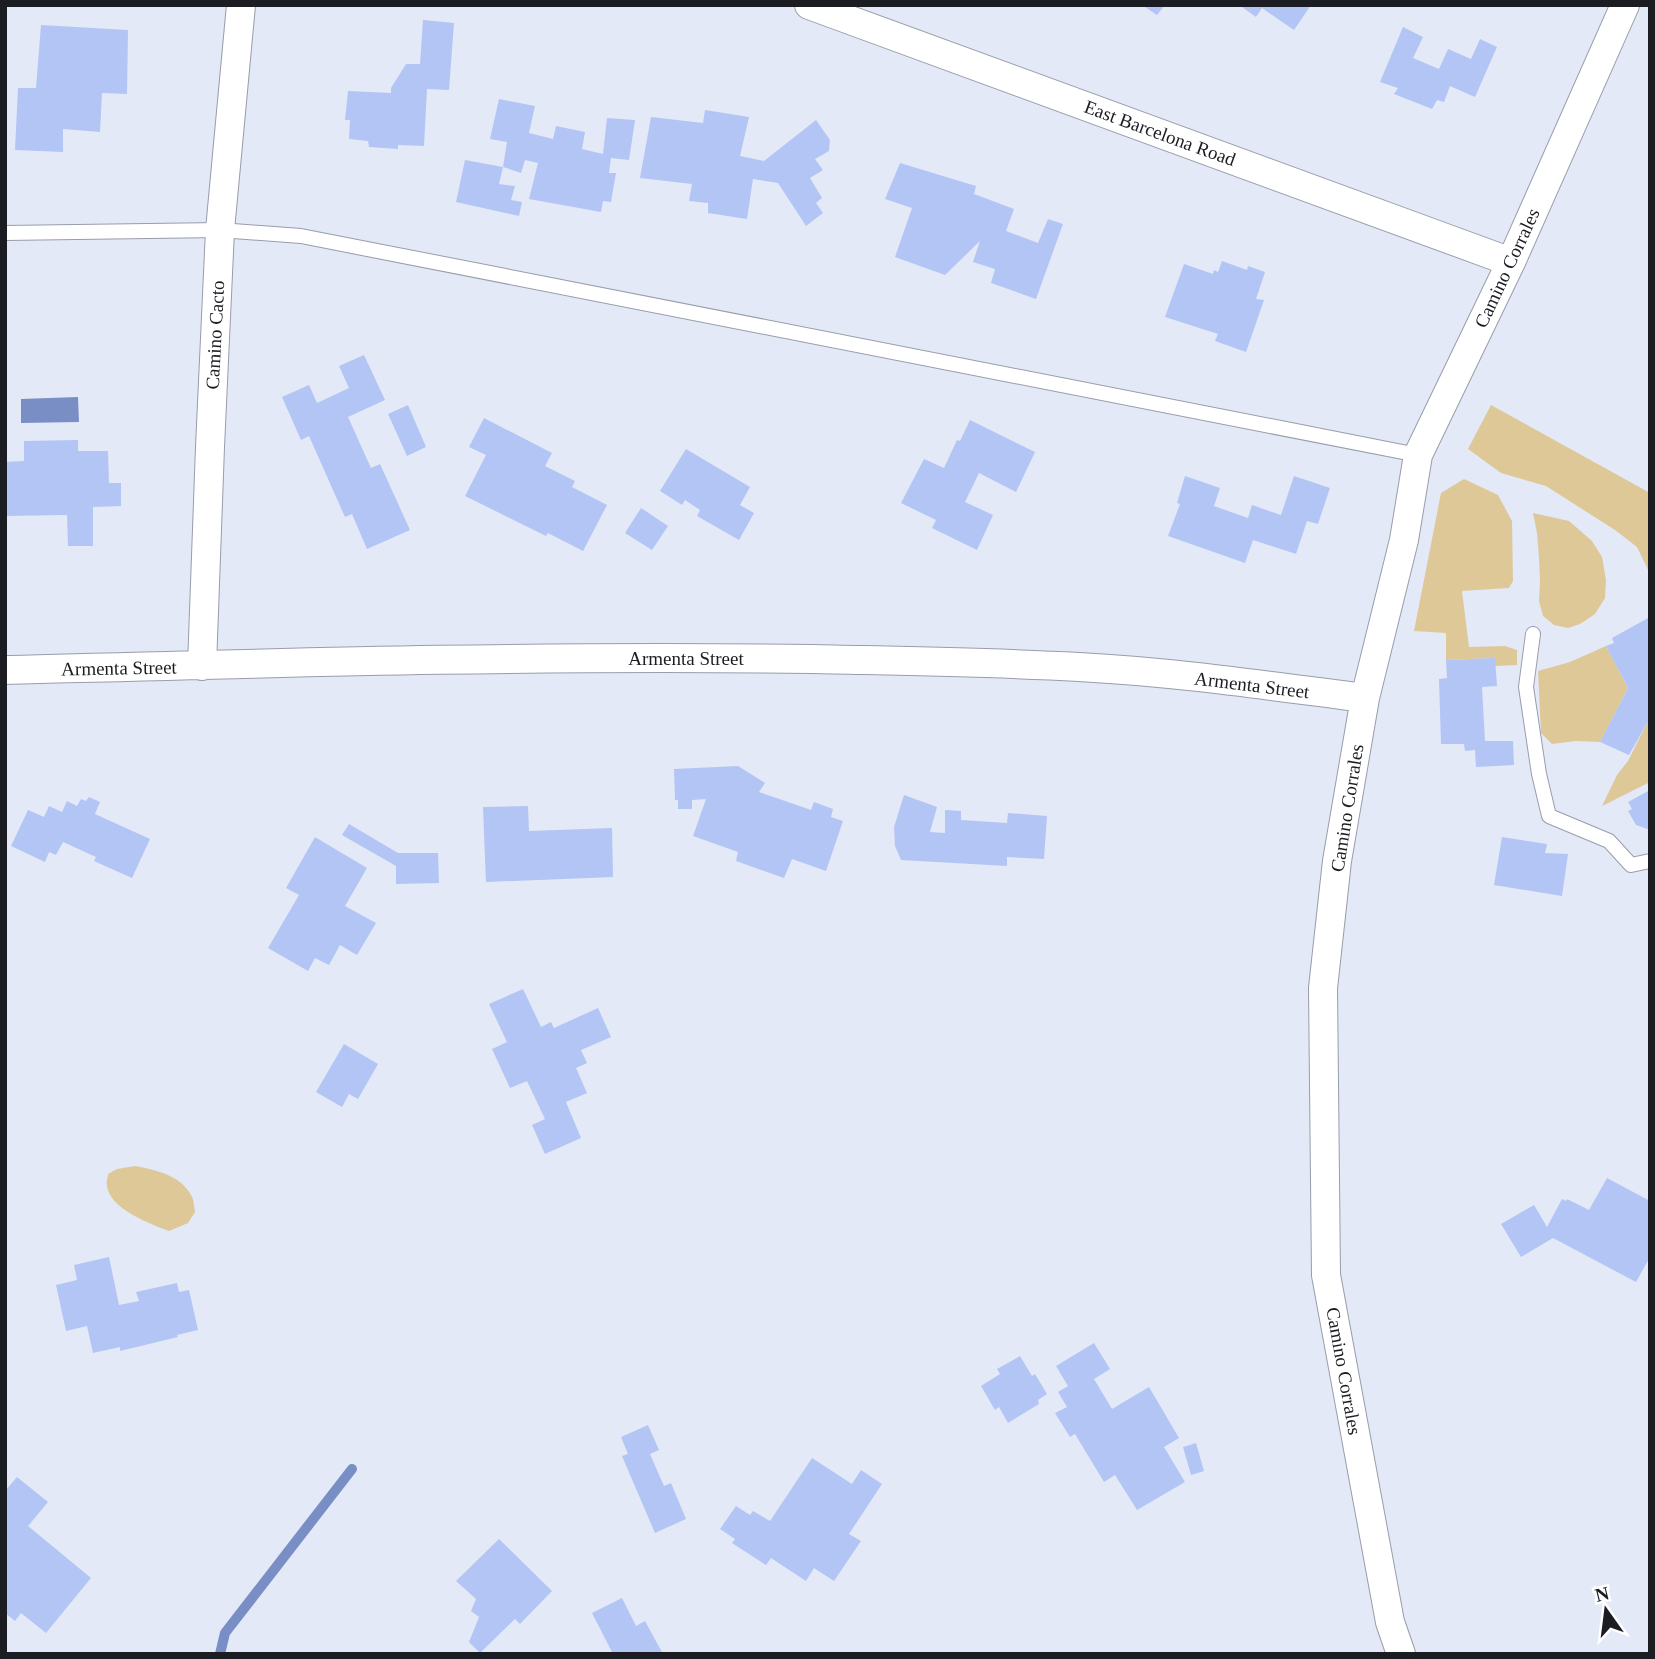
<svg xmlns="http://www.w3.org/2000/svg" width="1655" height="1659" viewBox="0 0 1655 1659" font-family="'Times New Roman',serif">
<rect width="100%" height="100%" fill="#e3e9f7"/>
<path fill="#dec898" d="M1491 405 1650 493V574L1637 547 1615 530 1546 486 1501 473 1468 449Z
M1464 479 1498 495 1512 521 1513 581 1509 588 1462 591 1469 647 1505 646 1517 650V665L1495 666V658L1446 660V633L1414 631 1441 493Z
M1533 513 1569 521 1592 541 1602 557 1606 580 1605 598 1595 614 1580 624 1568 628 1554 625 1543 616 1539 601 1540 581 1539 558 1537 533Z
M1606 646 1628 688 1600 742 1576 741 1552 744 1541 733 1538 671 1570 662Z
M1647 723 1650 725V782L1602 806 1617 775 1628 761Z
M135 1166C156 1170 180 1175 191 1195 194 1199 194 1207 195 1212L188 1223 169 1231C150 1224 108 1208 107 1185 106 1181 108 1177 108 1174L117 1169Z"/>
<path fill="#7a8ec6" d="M78 397 79 422 21 423V399Z"/>
<g fill="none" stroke-linecap="round" stroke-linejoin="round">
<path stroke="#7a8ec6" stroke-width="10" d="M220 1654 225 1633 352 1469"/>
</g>
<path fill="#b3c5f4" d="M1142 5H1165L1157 15Z
M1239 5H1311L1294 30 1262 8 1256 17Z
M423 20 454 23 449 90 427 89 424 146 398 145V149L369 147 368 141 349 139 350 120H345L348 91 391 93V88L406 64H420Z
M41 25 128 30 127 94 102 93 100 132 63 129V152L15 150 18 88H36Z
M1403 27 1423 37 1413 58 1439 69 1448 49 1471 59 1480 39 1497 47 1475 97 1450 86 1444 102 1437 100 1432 109 1394 94 1398 88 1380 82Z
M499 99 535 106 529 133 553 139 556 126 585 132 582 149 603 154 607 118 635 120 629 160 611 158 609 173H616L611 202 603 201 601 212 529 199 538 163 525 160 521 173 503 167 499 184 515 186 511 200 522 202 519 216 456 202 465 160 503 167 507 142 490 139Z
M705 110 749 117 740 156 764 161 816 120 830 140 829 151 815 159 823 170 810 178 822 198 816 203 823 213 806 226 778 183 753 179 747 219 708 213V203L689 201 692 184 640 178 651 117 703 123Z
M900 163 976 186 974 194 1014 209 1006 231 1038 243 1048 219 1063 224 1036 299 991 283 995 269 973 262 980 241 945 275 895 257 912 208 885 199Z
M1222 261 1247 270 1248 266 1265 272 1256 299 1264 300 1246 352 1215 341 1218 334 1165 317 1184 264 1213 274 1214 270 1218 272Z
M364 355 385 400 348 417 371 468 380 464 410 530 367 549 352 514 345 517 309 436 301 440 282 397 309 385 317 403 349 388 339 366Z
M408 405 426 447 407 456 388 414Z
M484 418 552 453 545 466 575 481 572 487 607 505 583 551 548 533 546 536 465 496 486 455 469 447Z
M970 420 1035 452 1016 492 979 473 965 502 993 515 977 550 932 528 936 520 901 503 924 459 944 468 957 440 960 441Z
M78 440V451H108L109 483H121V506L93 507V546H68L67 515 5 516V462L24 461V441Z
M686 449 750 487 740 505 754 513 739 540 697 516 700 510 685 500 682 505 660 491Z
M1185 476 1220 488 1214 506 1248 518 1252 505 1281 515 1294 476 1330 488 1318 524 1307 521 1296 554 1253 540 1245 563 1168 536 1180 504 1177 503Z
M641 508 668 526 652 550 625 533Z
M1650 617V725L1647 723 1629 755 1600 742 1628 688 1606 646 1614 643 1612 638Z
M1495 658 1497 686 1482 687 1485 741H1513L1514 765 1476 767 1475 750 1465 751 1464 744H1441L1439 679 1447 678 1446 660Z
M738 766 765 783 759 792 811 810 814 802 833 809 831 817 843 821 826 871 792 859 784 878 736 861 738 852 693 836 706 799 692 800V809H678V800H675L674 769Z
M1650 790V830L1636 825 1628 811 1632 809 1628 802Z
M904 795 937 807 930 832 945 833V810L961 811V820L1007 823 1008 813 1047 816 1044 859 1007 857V866L901 860 895 846 894 827Z
M89 797 100 802 95 814 150 839 132 878 94 861 96 857 63 842 56 855 49 852 45 862 11 846 28 810 44 817 49 806 62 812 67 801 77 806 81 799 86 801Z
M528 806 529 831 612 828 613 877 486 882 483 807Z
M349 824 398 853H438L439 883 396 884V866L342 835Z
M315 837 367 868 345 906 376 923 357 955 340 945 329 965 315 958 308 971 268 948 299 895 286 888Z
M1502 837 1547 844 1545 853 1568 854 1562 896 1494 885Z
M523 989 541 1027 551 1022 554 1028 598 1008 611 1037 581 1050 587 1063 576 1068 587 1093 566 1102 581 1138 545 1154 532 1125 545 1119 527 1081 510 1088 492 1049 507 1042 489 1004Z
M344 1044 378 1064 358 1099 349 1094 342 1107 316 1092Z
M1607 1178 1650 1201V1257L1636 1282 1553 1238 1521 1257 1501 1224 1534 1205 1547 1227 1562 1199 1566 1201 1567 1199 1589 1210Z
M109 1257 119 1305 139 1301 136 1292 177 1283 179 1292 189 1290 198 1330 177 1335 178 1337 120 1351V1347L93 1353 87 1326 66 1331 56 1285 77 1280 74 1265Z
M1094 1343 1110 1369 1094 1379 1112 1409 1149 1387 1179 1438 1164 1447 1185 1482 1137 1510 1115 1475 1104 1482 1075 1434 1070 1437 1055 1413 1067 1407 1058 1392 1068 1386 1056 1366Z
M1020 1356 1032 1376 1035 1374 1047 1394 1038 1400 1039 1404 1008 1423 999 1407 995 1410 981 1386 1000 1374 997 1369Z
M648 1425 659 1450 650 1454 664 1486 671 1483 686 1519 655 1533 622 1456 628 1454 621 1437Z
M1196 1443 1204 1471 1191 1475 1183 1447Z
M812 1458 852 1484 861 1470 882 1484 849 1534 861 1541 834 1581 814 1568 806 1581 771 1558 766 1565 732 1543 735 1539 720 1529 736 1506 750 1515 753 1511 770 1521Z
M17 1477 48 1502 28 1526 91 1578 46 1633 21 1613 15 1621 5 1613V1518L7 1517 5 1515V1491Z
M499 1539 552 1591 520 1624 515 1619 480 1653 469 1642 479 1617 471 1611 476 1599 456 1581Z
M622 1598 636 1626 645 1621 663 1654H613L592 1613Z"/>
<g fill="none" stroke-linecap="round" stroke-linejoin="round">
<g stroke="#989daa" stroke-width="16">
<path id="service" d="M5 233 220 230 301 236 1418 455
M1533 634 1526 687 1539 774 1549 816 1609 841 1631 865 1650 861"/>
</g>
<g stroke="#989daa" stroke-width="30">
<path id="minor" d="M809 5 1511 262
M202 666 210 447 220 230 241 5
M5 670C274 663 543 655 812 659 901 661 990 662 1079 667 1175 672 1270 686 1365 698
M1401 1654 1390 1622 1326 1275 1323 988 1337 861 1365 698 1404 540 1418 455 1511 262 1625 5"/>
</g>
<use href="#service" stroke="#fff" stroke-width="14"/>
<use href="#minor" stroke="#fff" stroke-width="28"/>
</g>
<g text-anchor="middle" dominant-baseline="central" stroke-width="6" stroke-linejoin="round" paint-order="stroke">
<g font-size="19" fill="#1b1d22" stroke="#fff">
<text transform="translate(1160 133) rotate(20)">East Barcelona Road</text>
<text transform="translate(1507 268) rotate(-65)">Camino Corrales</text>
<text transform="translate(215 335) rotate(-87)">Camino Cacto</text>
<text x="686" y="658">Armenta Street</text>
<text transform="translate(119 668) rotate(-1)">Armenta Street</text>
<text transform="translate(1252 685) rotate(7)">Armenta Street</text>
<text transform="translate(1347 808) rotate(-81)">Camino Corrales</text>
<text transform="translate(1344 1371) rotate(80)">Camino Corrales</text>
</g>
</g>
<rect width="1655" height="1659" fill="none" stroke="#1b1d22" stroke-width="14"/>
<g transform="translate(1606 1610) rotate(346)" stroke="#ffffff" stroke-width="5" paint-order="stroke">
<path d="M0-5L12 26L0 18L-12 26Z" fill="#1b1d22"/>
<text y="-10" font-size="19" font-weight="bold" text-anchor="middle" fill="#1b1d22">N</text>
</g>
</svg>
